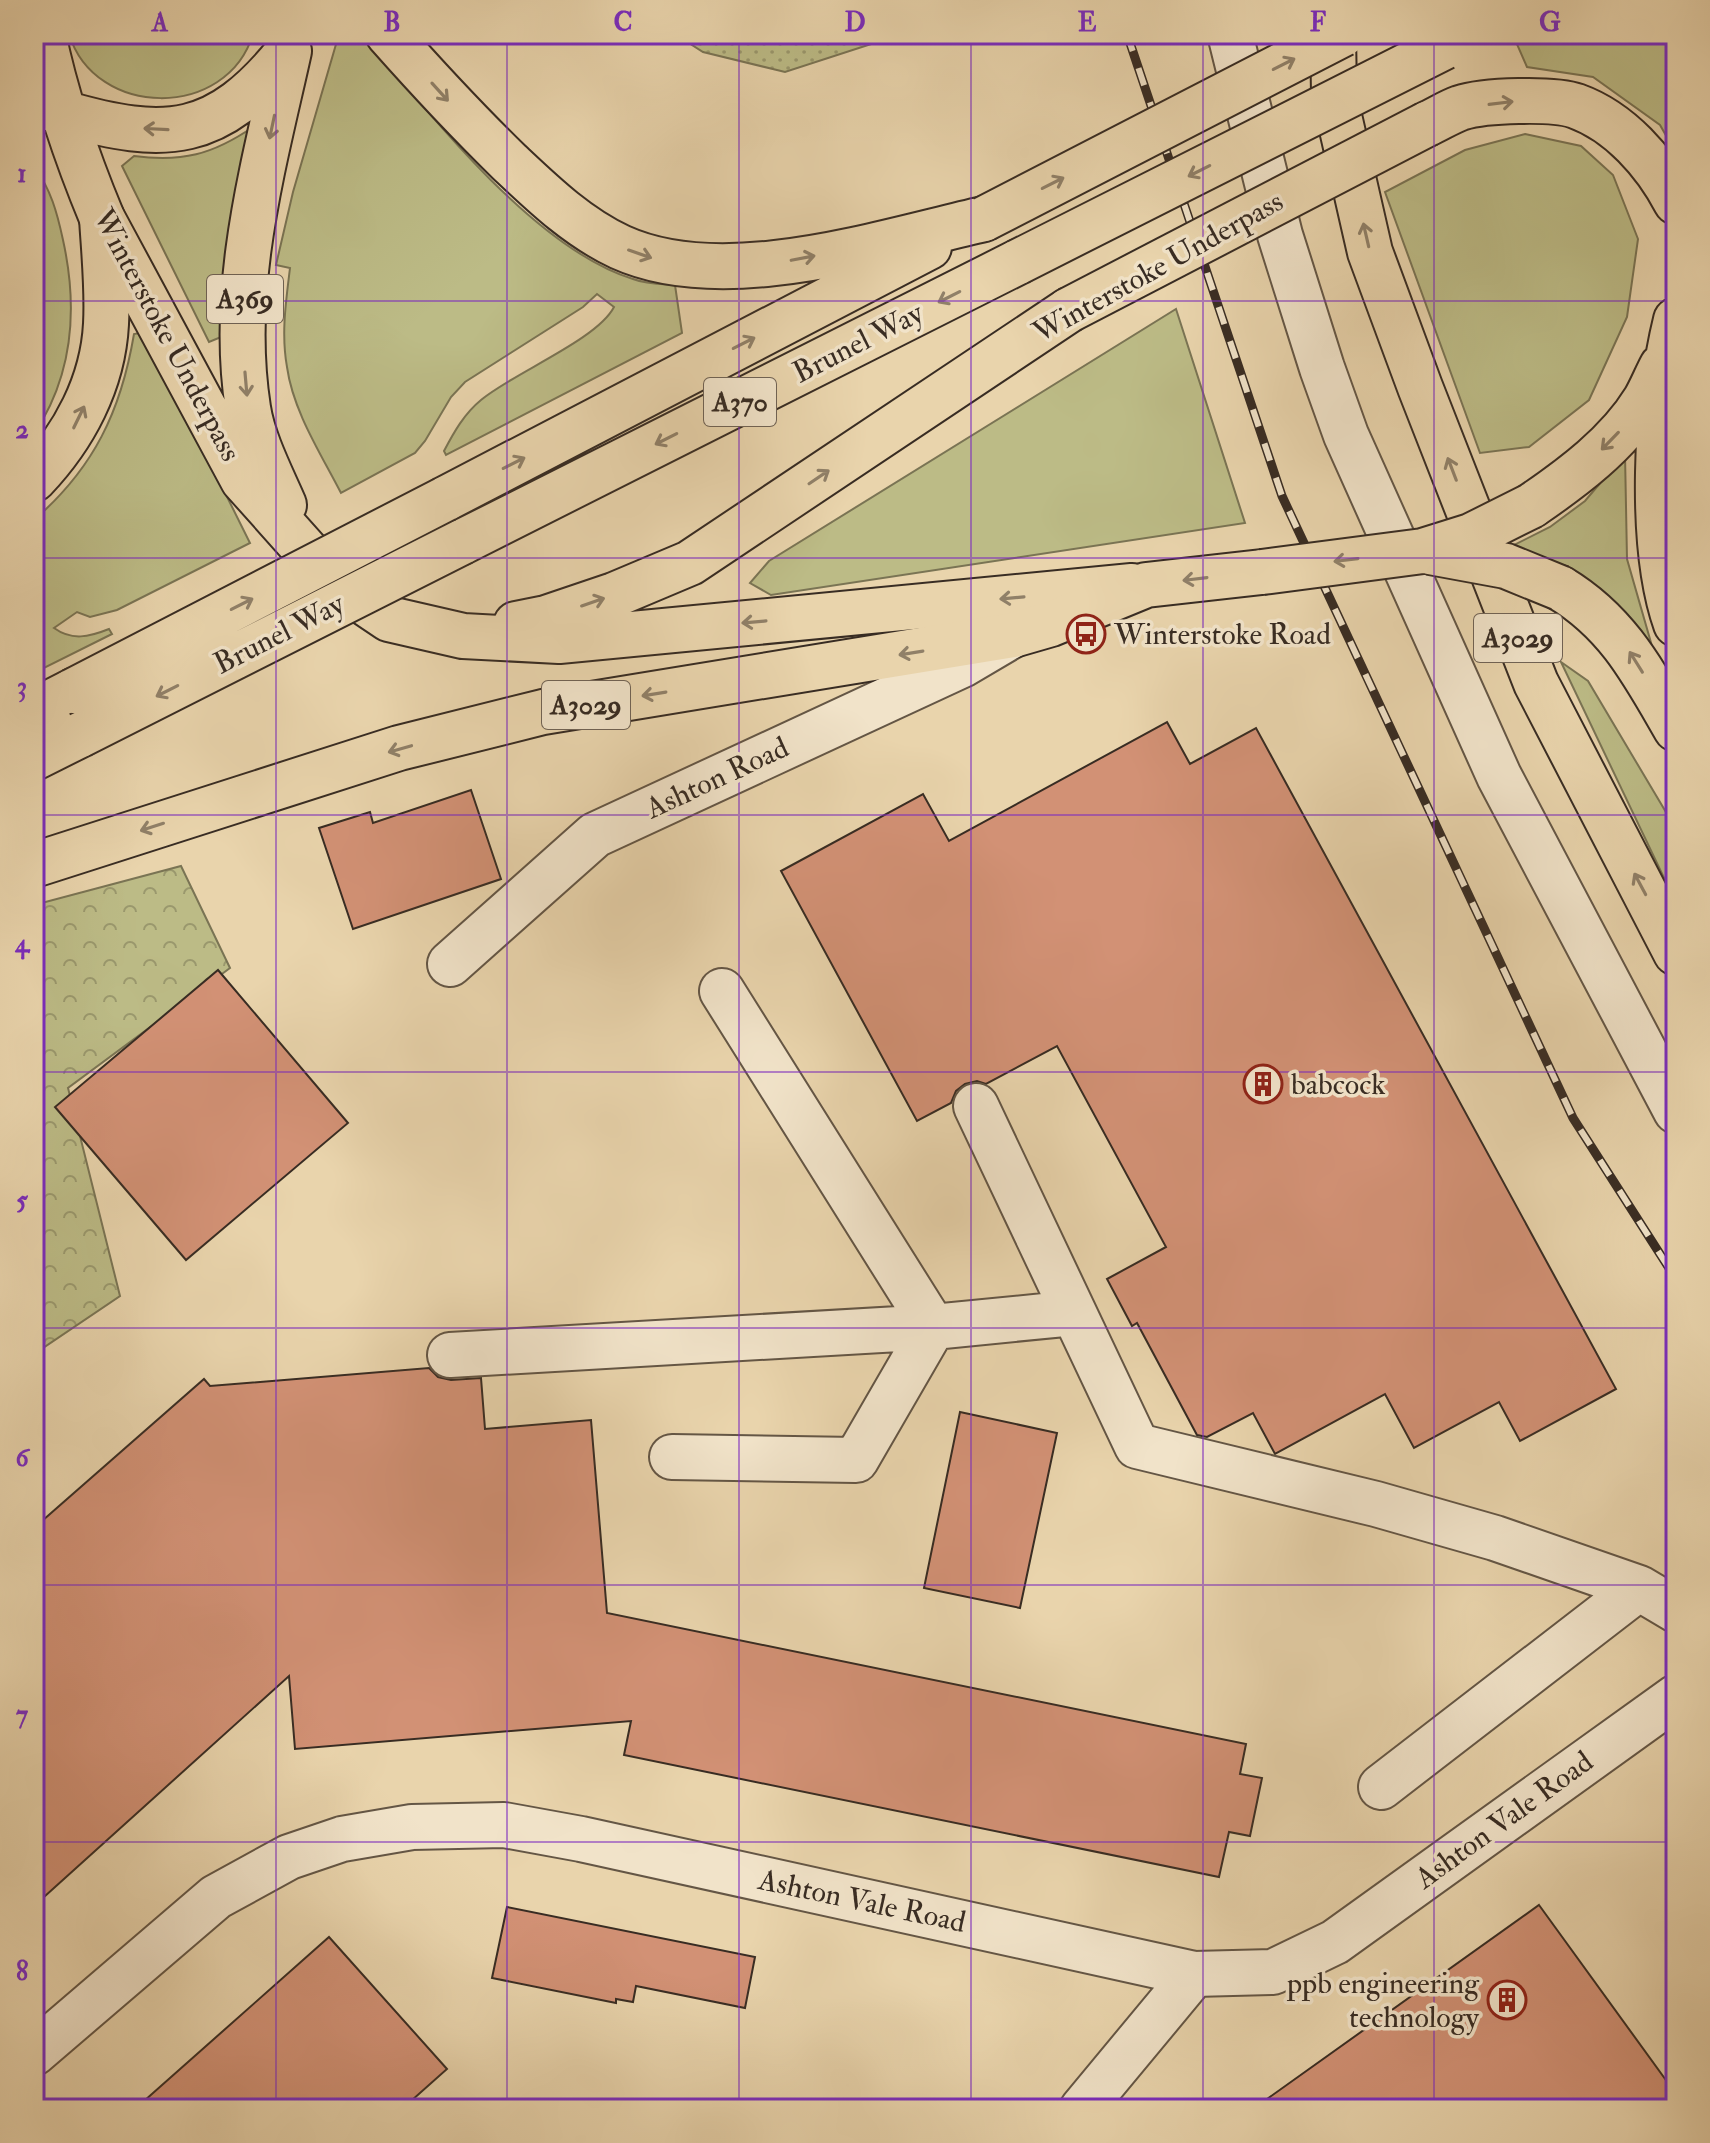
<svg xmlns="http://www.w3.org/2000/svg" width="1710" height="2143" viewBox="0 0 1710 2143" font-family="'IM FELL Double Pica',serif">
<defs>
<pattern id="forest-crowns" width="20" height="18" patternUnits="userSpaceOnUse" patternTransform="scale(2)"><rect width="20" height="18" fill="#bcbb86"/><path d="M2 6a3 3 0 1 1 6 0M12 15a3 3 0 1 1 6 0" fill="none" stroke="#9a986d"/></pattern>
<pattern id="garden-dots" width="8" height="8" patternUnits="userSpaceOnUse" patternTransform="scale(2)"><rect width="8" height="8" fill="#bcbb86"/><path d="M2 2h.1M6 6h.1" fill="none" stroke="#9a986d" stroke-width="1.8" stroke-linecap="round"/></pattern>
</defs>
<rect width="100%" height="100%" fill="#e9d4ac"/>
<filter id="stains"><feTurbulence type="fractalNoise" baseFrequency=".0025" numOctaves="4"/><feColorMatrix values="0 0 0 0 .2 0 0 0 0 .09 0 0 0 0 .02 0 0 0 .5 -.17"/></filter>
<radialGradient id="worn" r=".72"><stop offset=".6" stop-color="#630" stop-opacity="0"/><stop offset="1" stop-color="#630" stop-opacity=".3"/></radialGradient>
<path fill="#bcbb86" stroke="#7a7454" stroke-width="2" d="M69 34H253C227 120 95 119 69 34Z
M339 34H364C427 112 535 249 633 279 646 284 661 284 675 285L682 333 446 455 444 451C454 432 464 414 481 400 513 373 597 340 614 307L597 294 583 307 465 382 451 397 425 441 415 453 341 493C321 454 293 411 287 367 281 334 286 301 290 268L276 265 293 192Z
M1530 34H1676V153L1660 125 1593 77 1527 67 1516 42Z
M253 127 226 335 209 342 122 166 134 156C182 162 212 155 253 127Z
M1525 134 1581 146 1613 175 1638 239 1627 317 1589 400 1529 447 1480 453 1385 192 1465 150Z
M34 166C51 190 57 212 63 240 78 308 74 374 34 434Z
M1176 309 1245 523 771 595 750 583 769 561Z
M145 332 250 543 117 610 90 617 77 612 54 628C72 641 89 637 109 629L112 634 34 673V520C94 468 121 411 134 334Z
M1625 454 1627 559 1660 674 1504 550 1550 527 1585 501Z
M1561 662 1588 681 1676 829V903Z"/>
<path fill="url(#forest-crowns)" stroke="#7a7454" stroke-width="2" d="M181 866 230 968 68 1088 120 1296 34 1354V905Z"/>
<path fill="url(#garden-dots)" stroke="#7a7454" stroke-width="2" d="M675 34H902L785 72 703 52Z"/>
<path fill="#d29175" stroke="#382c23" stroke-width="2" d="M1167 722 1190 764 1256 728 1616 1389 1520 1441 1499 1402 1414 1448 1385 1394 1275 1454 1253 1413 1207 1437 1197 1435 1137 1323 1132 1326 1107 1279 1166 1247 1057 1046 986 1084 977 1081 965 1084 956 1091 951 1103 917 1121 781 871 923 794 949 841Z
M471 790 501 879 353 929 319 828 370 812 373 823Z
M218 970 348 1123 186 1260 55 1107Z
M429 1368 438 1377 451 1380 481 1378 485 1429 591 1420 607 1613 1246 1744 1240 1774 1262 1778 1250 1836 1229 1832 1219 1877 624 1755 631 1721 295 1749 289 1676 34 1906V1528L204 1379 210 1386Z
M960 1412 1057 1433 1020 1608 924 1588Z
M1539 1905 1676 2094V2109H1253Z
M507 1907 755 1957 745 2008 636 1986 633 2002 616 1999V2003L492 1978Z
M329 1937 447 2069 402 2109H135Z"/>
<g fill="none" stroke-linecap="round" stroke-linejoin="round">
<g stroke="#645645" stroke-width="48">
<path id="minor" d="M1230 34 1280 235 1322 368 1346 435 1499 776 1676 1111
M34 107 62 109
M450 964 595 835 962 665 1013 635
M976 1106 1137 1446 1376 1504 1495 1538 1639 1588
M450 1355 933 1327 1074 1313
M672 1457 856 1460 933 1327 722 991
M1381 1787 1639 1588 1676 1610
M34 2053 216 1897 289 1857 342 1839 412 1827 504 1825 581 1839 1194 1974 1273 1972 1335 1942 1676 1697
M1082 2109 1194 1974"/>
</g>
<g stroke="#382c23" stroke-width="48">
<path id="major" d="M43 34C56 97 77 158 102 218L243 480 334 582 389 619 463 636 559 641 1132 586
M63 113C167 143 217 139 287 53
M1427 124C1438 119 1449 112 1460 108 1484 100 1554 98 1576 106 1620 122 1655 162 1676 202
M284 505C271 475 253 441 248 408 229 287 263 168 289 51
M516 624 546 618 614 595 690 563 1069 310"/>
</g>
<g stroke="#382c23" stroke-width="48">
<path id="highway" d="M388 34C427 78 467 121 509 162 543 194 577 227 620 247 723 294 878 243 984 219
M1333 34 1334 94 1370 252 1420 387 1536 683 1676 953
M1676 320C1656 401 1648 545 1676 624
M34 479C74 437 103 383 106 324 108 289 104 252 102 218
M445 499 929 247
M1531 506C1572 478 1618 444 1645 400 1651 390 1656 377 1662 366
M462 542 1018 262
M1560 588C1618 623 1643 672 1676 729
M34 711 73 691
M34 758 80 735
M34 865 399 748 543 712 1013 635 1051 624 1146 585 1262 572"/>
</g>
<use href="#minor" stroke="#f1e3c9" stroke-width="44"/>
<use href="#major" stroke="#e9d4ac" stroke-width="44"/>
<use href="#highway" stroke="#e9d4ac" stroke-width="44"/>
<g stroke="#382c23" stroke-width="9">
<path id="rail" d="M1127 34 1282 496 1573 1118 1676 1279"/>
</g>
<use href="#rail" stroke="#f1e3c9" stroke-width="6" stroke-dasharray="18" stroke-linecap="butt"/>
<g stroke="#382c23" stroke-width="48" stroke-linecap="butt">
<path id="major-bridge" d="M1069 310 1427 124"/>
</g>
<g stroke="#382c23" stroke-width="48" stroke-linecap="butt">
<path id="highway-bridge" d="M984 219 1343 34
M1018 262 1444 47
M1430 552 1506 566 1560 588
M1262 572 1423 551 1471 536 1531 506
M73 691 445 499
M80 735 462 542"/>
</g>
<use href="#major-bridge" stroke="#e9d4ac" stroke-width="44"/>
<use href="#highway-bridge" stroke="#e9d4ac" stroke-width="44"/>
</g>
<defs><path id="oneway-shaft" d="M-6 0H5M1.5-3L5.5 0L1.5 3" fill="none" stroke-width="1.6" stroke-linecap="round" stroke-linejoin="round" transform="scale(2)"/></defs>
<g stroke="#908068">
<use href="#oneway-shaft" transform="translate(1284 64) rotate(-27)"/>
<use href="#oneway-shaft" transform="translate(440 92) rotate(48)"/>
<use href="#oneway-shaft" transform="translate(1501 103) rotate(-7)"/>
<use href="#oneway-shaft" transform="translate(272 127) rotate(102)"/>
<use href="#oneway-shaft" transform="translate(156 129) rotate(-177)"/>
<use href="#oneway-shaft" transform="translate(1199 171) rotate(153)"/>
<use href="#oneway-shaft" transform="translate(1053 183) rotate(-27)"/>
<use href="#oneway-shaft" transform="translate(1366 235) rotate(-103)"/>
<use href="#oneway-shaft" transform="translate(640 254) rotate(19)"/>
<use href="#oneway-shaft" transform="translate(803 258) rotate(-11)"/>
<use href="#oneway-shaft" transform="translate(949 297) rotate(153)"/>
<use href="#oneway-shaft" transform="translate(744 343) rotate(-27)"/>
<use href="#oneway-shaft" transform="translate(246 384) rotate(85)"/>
<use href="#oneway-shaft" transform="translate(79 417) rotate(-64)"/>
<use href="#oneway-shaft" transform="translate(666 439) rotate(153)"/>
<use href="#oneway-shaft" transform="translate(1610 441) rotate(134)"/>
<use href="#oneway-shaft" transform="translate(514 463) rotate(-27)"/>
<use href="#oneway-shaft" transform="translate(1452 469) rotate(-111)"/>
<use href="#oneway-shaft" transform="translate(819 477) rotate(-34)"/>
<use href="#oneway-shaft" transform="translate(1346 560) rotate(173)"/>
<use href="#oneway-shaft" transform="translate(1195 579) rotate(173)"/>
<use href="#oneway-shaft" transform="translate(1012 598) rotate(175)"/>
<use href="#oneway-shaft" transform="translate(593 602) rotate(-19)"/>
<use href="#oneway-shaft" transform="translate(242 604) rotate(-27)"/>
<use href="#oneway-shaft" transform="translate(754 622) rotate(175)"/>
<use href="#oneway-shaft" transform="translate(911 653) rotate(171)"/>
<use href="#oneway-shaft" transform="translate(1636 662) rotate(-122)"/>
<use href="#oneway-shaft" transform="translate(167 691) rotate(153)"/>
<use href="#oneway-shaft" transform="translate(654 694) rotate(171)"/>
<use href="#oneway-shaft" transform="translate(400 749) rotate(164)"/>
<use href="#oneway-shaft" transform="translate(152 827) rotate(162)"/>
<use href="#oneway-shaft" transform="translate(1640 884) rotate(-118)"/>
</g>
<path fill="none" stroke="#7b2cbf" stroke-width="2" stroke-opacity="0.55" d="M276 34V2109M507 34V2109M739 34V2109M971 34V2109M1203 34V2109M1434 34V2109M34 301H1676M34 558H1676M34 815H1676M34 1072H1676M34 1328H1676M34 1585H1676M34 1842H1676"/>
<defs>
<g id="bus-ring" transform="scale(2)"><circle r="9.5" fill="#f1e3c9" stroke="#8f2418" stroke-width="1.5"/><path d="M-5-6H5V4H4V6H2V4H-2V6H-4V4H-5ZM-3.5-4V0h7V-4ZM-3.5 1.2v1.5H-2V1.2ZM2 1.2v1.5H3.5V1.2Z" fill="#8f2418"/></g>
<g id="building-ring" transform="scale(2)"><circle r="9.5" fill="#f1e3c9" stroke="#8f2418" stroke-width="1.5"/><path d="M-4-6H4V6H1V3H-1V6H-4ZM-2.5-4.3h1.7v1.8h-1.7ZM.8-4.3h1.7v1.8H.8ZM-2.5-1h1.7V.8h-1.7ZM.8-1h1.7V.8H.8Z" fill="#8f2418"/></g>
</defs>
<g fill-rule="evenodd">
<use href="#bus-ring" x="1086" y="634"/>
<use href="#building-ring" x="1263" y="1084"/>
<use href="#building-ring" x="1507" y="2000"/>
</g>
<g text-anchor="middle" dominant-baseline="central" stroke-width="7" stroke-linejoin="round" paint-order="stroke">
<g fill="#f1e3c9" stroke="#706355" stroke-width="2">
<rect x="207" y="275" width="76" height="48" rx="6"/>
<rect x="704" y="378" width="72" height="48" rx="6"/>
<rect x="1474" y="614" width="88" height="48" rx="6"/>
<rect x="542" y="681" width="88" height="48" rx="6"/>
</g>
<g font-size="28" font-weight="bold" fill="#382c23">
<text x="245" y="299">A369</text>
<text x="740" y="402">A370</text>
<text x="1518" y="638">A3029</text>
<text x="586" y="705">A3029</text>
</g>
<g font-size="30" fill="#382c23" stroke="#f1e3c9">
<text transform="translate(1158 267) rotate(-29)">Winterstoke Underpass</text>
<text transform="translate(167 335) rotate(62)">Winterstoke Underpass</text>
<text transform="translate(858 343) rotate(-27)">Brunel Way</text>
<text transform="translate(279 634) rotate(-27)">Brunel Way</text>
<text transform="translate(717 778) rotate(-25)">Ashton Road</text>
<text transform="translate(1504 1820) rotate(-36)">Ashton Vale Road</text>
<text transform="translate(862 1901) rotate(12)">Ashton Vale Road</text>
</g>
<g font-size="30" fill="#382c23" stroke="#f1e3c9" text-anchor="start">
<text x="1114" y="634">Winterstoke Road</text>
<text x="1291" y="1084">babcock</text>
<text x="1479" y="1983" text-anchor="end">ppb engineering<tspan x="1479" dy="34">technology</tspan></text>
</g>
</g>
<rect width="1710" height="2143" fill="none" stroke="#e9d4ac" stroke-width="88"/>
<rect x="44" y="44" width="1622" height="2055" fill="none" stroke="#7b2cbf" stroke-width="3"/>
<g font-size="26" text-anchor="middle" font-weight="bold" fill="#7b2cbf">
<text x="160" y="31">A</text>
<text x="392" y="31">B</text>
<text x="623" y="31">C</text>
<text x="855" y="31">D</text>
<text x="1087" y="31">E</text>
<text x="1318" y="31">F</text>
<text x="1550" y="31">G</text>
<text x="22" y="182">1</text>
<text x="22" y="438">2</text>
<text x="22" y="695">3</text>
<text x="22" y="952">4</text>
<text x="22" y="1209">5</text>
<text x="22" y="1466">6</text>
<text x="22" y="1723">7</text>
<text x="22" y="1980">8</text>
</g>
<rect width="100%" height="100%" filter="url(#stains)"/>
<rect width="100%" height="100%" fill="url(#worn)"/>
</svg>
